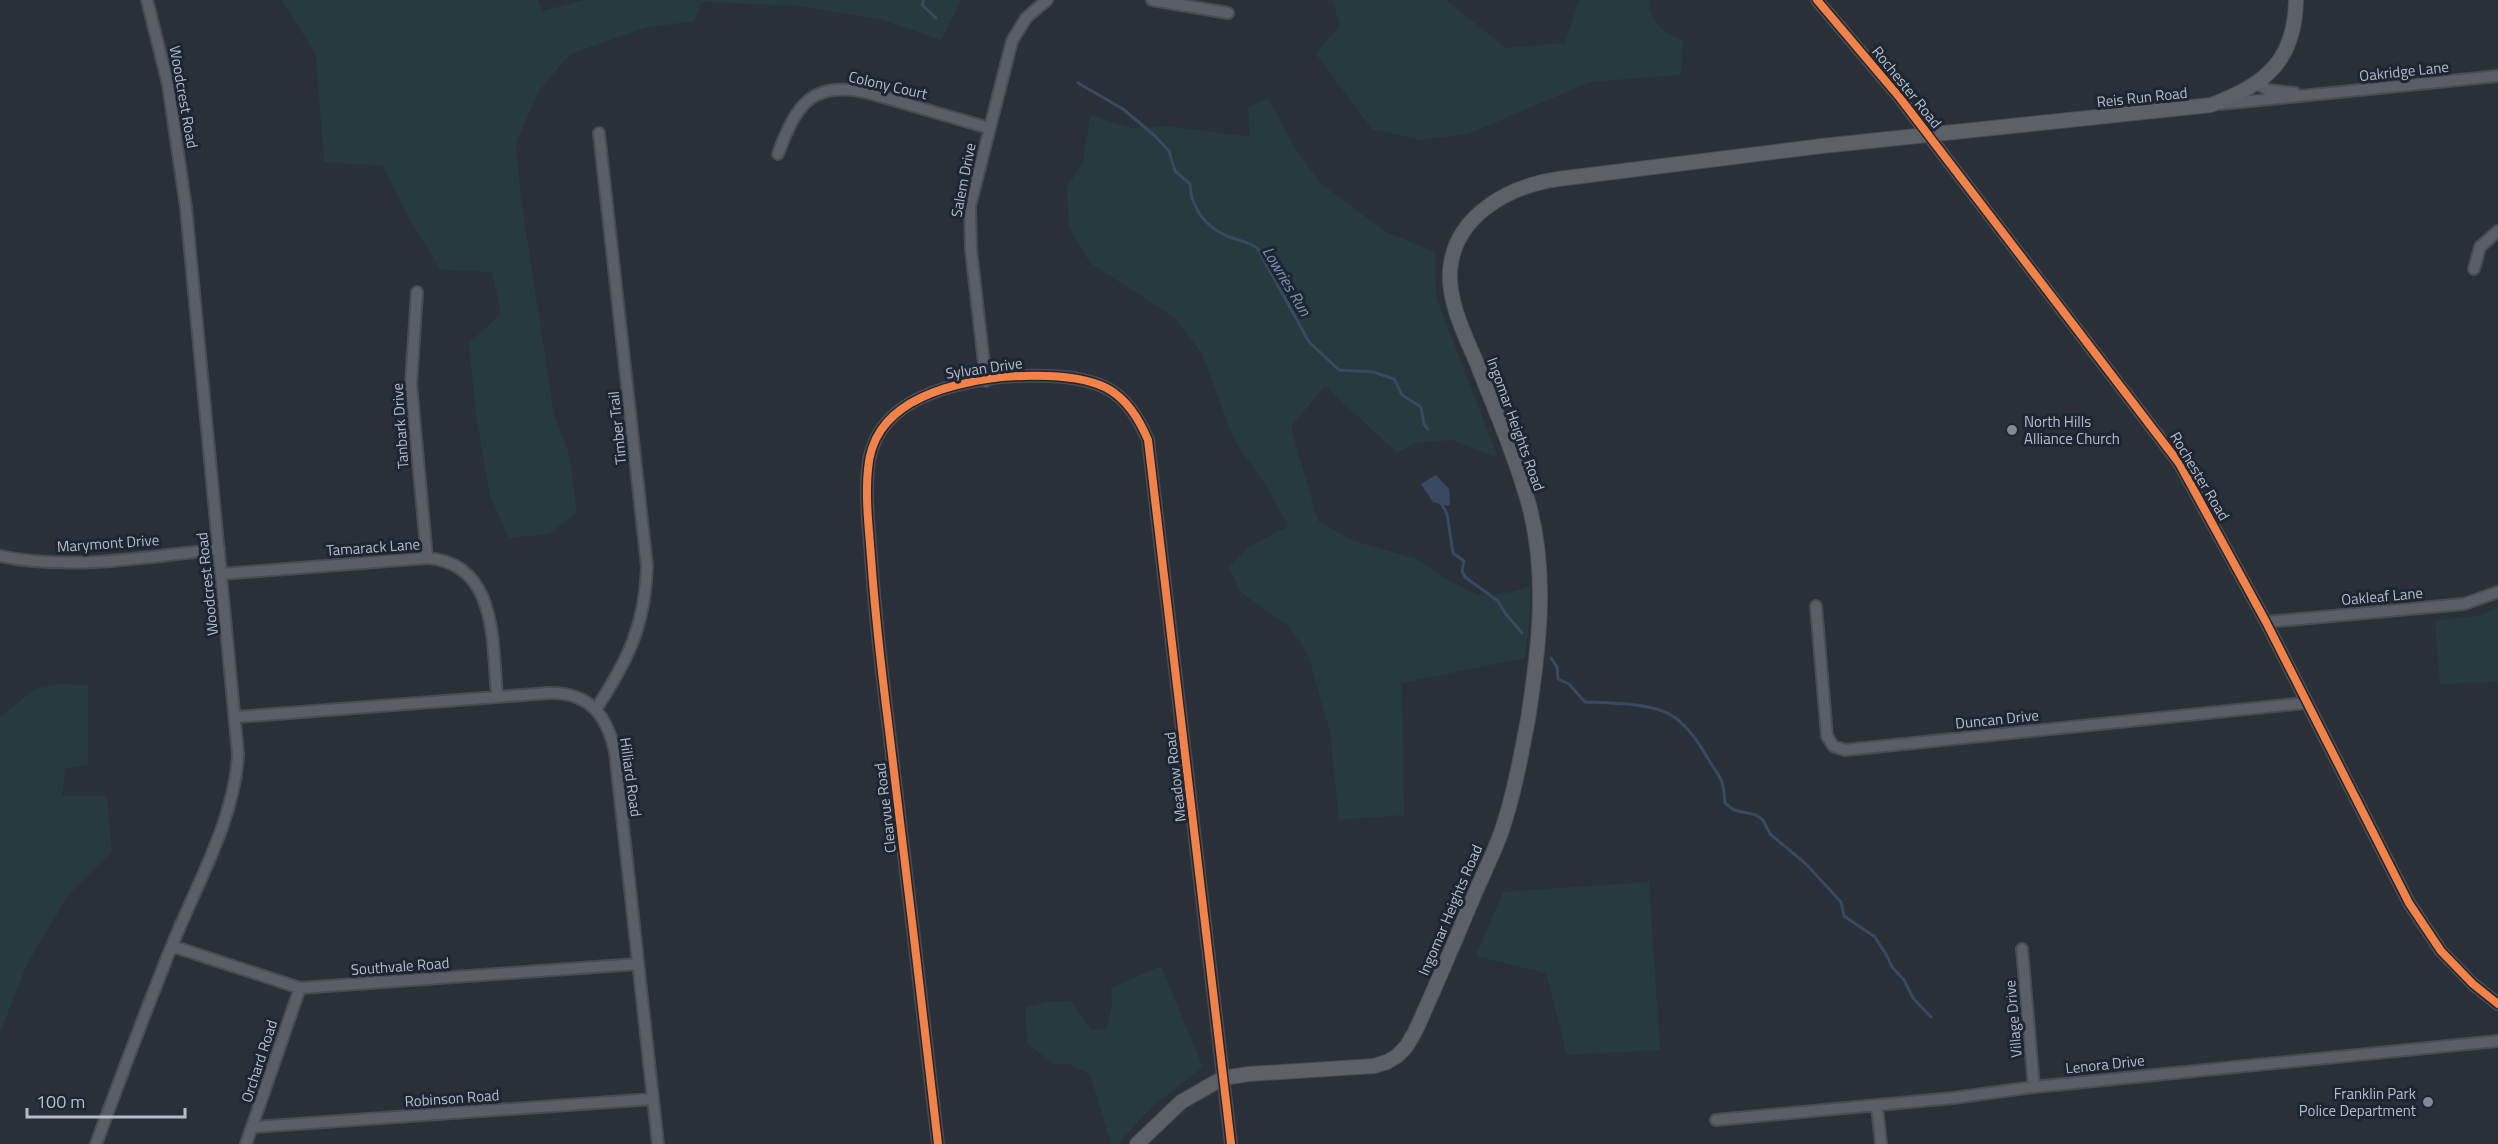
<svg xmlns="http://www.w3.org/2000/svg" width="2498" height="1144" viewBox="0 0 2498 1144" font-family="'Titillium Web',sans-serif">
<rect width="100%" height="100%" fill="#2a3038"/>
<path fill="#273a3e" d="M282 0H538L542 11 585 0H961L941 40 879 19 798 6 702 2 694 21 645 28 570 54 539 91 516 143 521 199 554 414 570 457 577 512 549 534 509 538 490 495 476 416 469 343 501 314 492 272 441 270 408 216 383 166 324 162 316 55Z
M1332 0H1446L1506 48 1565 43 1579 0H1651L1649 10 1662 30 1683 41 1681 75 1590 82 1468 134 1419 140 1372 129 1316 54 1340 25Z
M1268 98 1294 146 1320 183 1386 232 1435 252 1436 296 1498 458 1452 440 1414 443 1397 453 1325 386 1291 427 1318 521 1354 541 1417 559 1444 578 1477 595 1506 593 1530 587 1529 623 1525 658 1402 683 1404 815 1339 820 1330 732 1307 652 1288 626 1240 592 1229 567 1249 547 1288 526 1269 490 1234 440 1202 354 1175 318 1090 263 1069 227 1067 187 1083 162 1090 115 1131 128 1168 126 1250 137 1248 107Z
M2498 607V682L2440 684 2435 621 2482 615Z
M59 684 88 685V765L65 769 62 796H107L112 851 69 894 26 966 0 1033V717L35 689Z
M1649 882 1660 1050 1567 1055 1546 973 1476 956 1503 892Z
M1161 966 1203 1067 1153 1106 1118 1144H1111L1090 1074 1068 1064 1054 1065 1027 1043 1025 1008 1046 1002 1071 1001 1091 1030 1106 1029 1112 1006 1111 988Z"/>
<path fill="#384963" d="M1436 475 1449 489 1450 504 1448 506 1433 502 1421 484Z"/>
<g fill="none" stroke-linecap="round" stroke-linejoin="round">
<path stroke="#384963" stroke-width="3" d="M924 0 922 5 936 18
M1078 83 1123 109 1155 136 1169 151 1175 171 1190 184C1191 207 1204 226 1227 236 1238 241 1249 241 1258 249L1309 342 1339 370 1373 372 1394 379 1402 395 1421 407 1424 424 1428 429
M1440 501 1447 514 1453 553 1464 561 1462 571 1465 577 1498 601 1505 613 1522 633
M1551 658 1557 667 1558 679 1569 684 1585 702C1608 703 1652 703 1671 715 1686 724 1699 743 1707 757 1720 779 1723 775 1725 803L1734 810 1756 815 1763 820 1770 834 1806 864 1841 902 1844 916 1875 937 1887 956 1892 967 1904 980 1913 998 1931 1017"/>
<g stroke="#484c53" stroke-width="14">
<path id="minor" d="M1152 0 1228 13
M1817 0 1900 98 2179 463 2266 622 2409 903 2441 951 2473 984 2498 1004
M2258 84 2268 90 2295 93
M2221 104 2498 76
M778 154C796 105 812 79 869 93L989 128
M2474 269 2480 247 2498 231
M417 292 411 384 427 558
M986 381 971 250 970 206 1012 41 1026 18 1047 0
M0 556C72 571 147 557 219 549
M221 574 427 558C498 563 492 643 497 695
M1816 606 1827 736 1833 746 1845 750 2306 703
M2266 622 2464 604 2498 592
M596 709C628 660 645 626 647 566L599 133
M236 717 549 693C590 692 607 716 615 752L658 1144
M172 946 300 988 637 964
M2022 949 2034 1087
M1877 1106 1881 1144
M1716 1120 1953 1098 2034 1087 2498 1041
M253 1127 653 1099
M96 1144C121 1077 146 1009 173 943 197 884 235 818 238 754L186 208 168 84 147 0
M246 1144 300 988
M938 1144C922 1003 905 863 888 722 881 667 875 612 871 557 869 528 865 499 868 469 869 456 873 442 881 430 912 384 997 374 1048 376 1101 378 1127 390 1148 440L1231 1144"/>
</g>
<g stroke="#484c55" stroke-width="16">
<path id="major" d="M1137 1144 1181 1102 1223 1078 1249 1074 1374 1066 1387 1062 1397 1056 1406 1047 1415 1032C1434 990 1452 948 1470 905 1480 880 1493 856 1502 830 1514 794 1521 756 1528 719 1539 648 1548 576 1529 505 1516 458 1496 412 1478 366 1466 337 1448 303 1450 271 1454 215 1510 186 1558 179L1822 146 2211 105C2265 85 2295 61 2296 0"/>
</g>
<use href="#minor" stroke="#5a5e66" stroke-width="10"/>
<use href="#major" stroke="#5c6168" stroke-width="14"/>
<g stroke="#1d2633" stroke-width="11">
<path id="cycleway" d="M1817 0 1900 98 2179 463 2266 622 2409 903 2441 951 2473 984 2498 1004
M938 1144C922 1003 905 863 888 722 881 667 875 612 871 557 869 528 865 499 868 469 869 456 873 442 881 430 912 384 997 374 1048 376 1101 378 1127 390 1148 440L1231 1144"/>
</g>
<use href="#cycleway" stroke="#f48246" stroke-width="8"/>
</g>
<g fill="#848b96" stroke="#1d2633" stroke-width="2">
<circle cx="2012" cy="430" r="6"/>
<circle cx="2428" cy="1102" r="6"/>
</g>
<g text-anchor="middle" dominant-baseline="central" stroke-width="6" stroke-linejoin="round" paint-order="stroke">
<g font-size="15" fill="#b4bcc9" stroke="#1d2633">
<text transform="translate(2404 71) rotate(-6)">Oakridge Lane</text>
<text transform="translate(888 85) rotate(13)">Colony Court</text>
<text transform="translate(1907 87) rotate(51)">Rochester Road</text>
<text transform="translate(184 97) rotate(80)">Woodcrest Road</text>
<text transform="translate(2142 97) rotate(-6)">Reis Run Road</text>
<text transform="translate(963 180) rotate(-79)">Salem Drive</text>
<text transform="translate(984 368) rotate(-8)">Sylvan Drive</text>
<text transform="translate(1516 424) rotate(70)">Ingomar Heights Road</text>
<text transform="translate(400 426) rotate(-94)">Tanbark Drive</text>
<text transform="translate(617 428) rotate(-96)">Timber Trail</text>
<text transform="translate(2200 476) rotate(59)">Rochester Road</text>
<text transform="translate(108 543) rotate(-4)">Marymont Drive</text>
<text transform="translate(373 547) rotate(-4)">Tamarack Lane</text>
<text transform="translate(207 584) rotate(-96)">Woodcrest Road</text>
<text transform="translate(2382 596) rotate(-5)">Oakleaf Lane</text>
<text transform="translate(1997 719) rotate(-6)">Duncan Drive</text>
<text transform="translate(631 777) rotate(82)">Hilliard Road</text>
<text transform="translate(1175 777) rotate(-97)">Meadow Road</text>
<text transform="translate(885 808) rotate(-97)">Clearvue Road</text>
<text transform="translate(1450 910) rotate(-67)">Ingomar Heights Road</text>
<text transform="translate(400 966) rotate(-4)">Southvale Road</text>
<text transform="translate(2013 1019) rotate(-95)">Village Drive</text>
<text transform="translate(259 1061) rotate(-72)">Orchard Road</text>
<text transform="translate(2105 1064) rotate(-6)">Lenora Drive</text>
<text transform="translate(452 1098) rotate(-4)">Robinson Road</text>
</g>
<g font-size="15" fill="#b4bcc9" stroke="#1d2633" text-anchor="start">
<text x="2024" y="421">North Hills<tspan x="2024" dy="17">Alliance Church</tspan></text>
<text x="2416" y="1093" text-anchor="end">Franklin Park<tspan x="2416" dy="17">Police Department</tspan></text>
</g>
<g font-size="16" font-style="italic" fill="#7c92b1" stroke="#1d2633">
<text transform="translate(1287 281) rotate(59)">Lowries Run</text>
</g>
</g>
<path d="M27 1108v9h158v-9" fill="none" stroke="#b4bcc9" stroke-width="3"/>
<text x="36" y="1108" font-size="18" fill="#b4bcc9" stroke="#1d2633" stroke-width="4.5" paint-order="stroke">100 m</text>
</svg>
